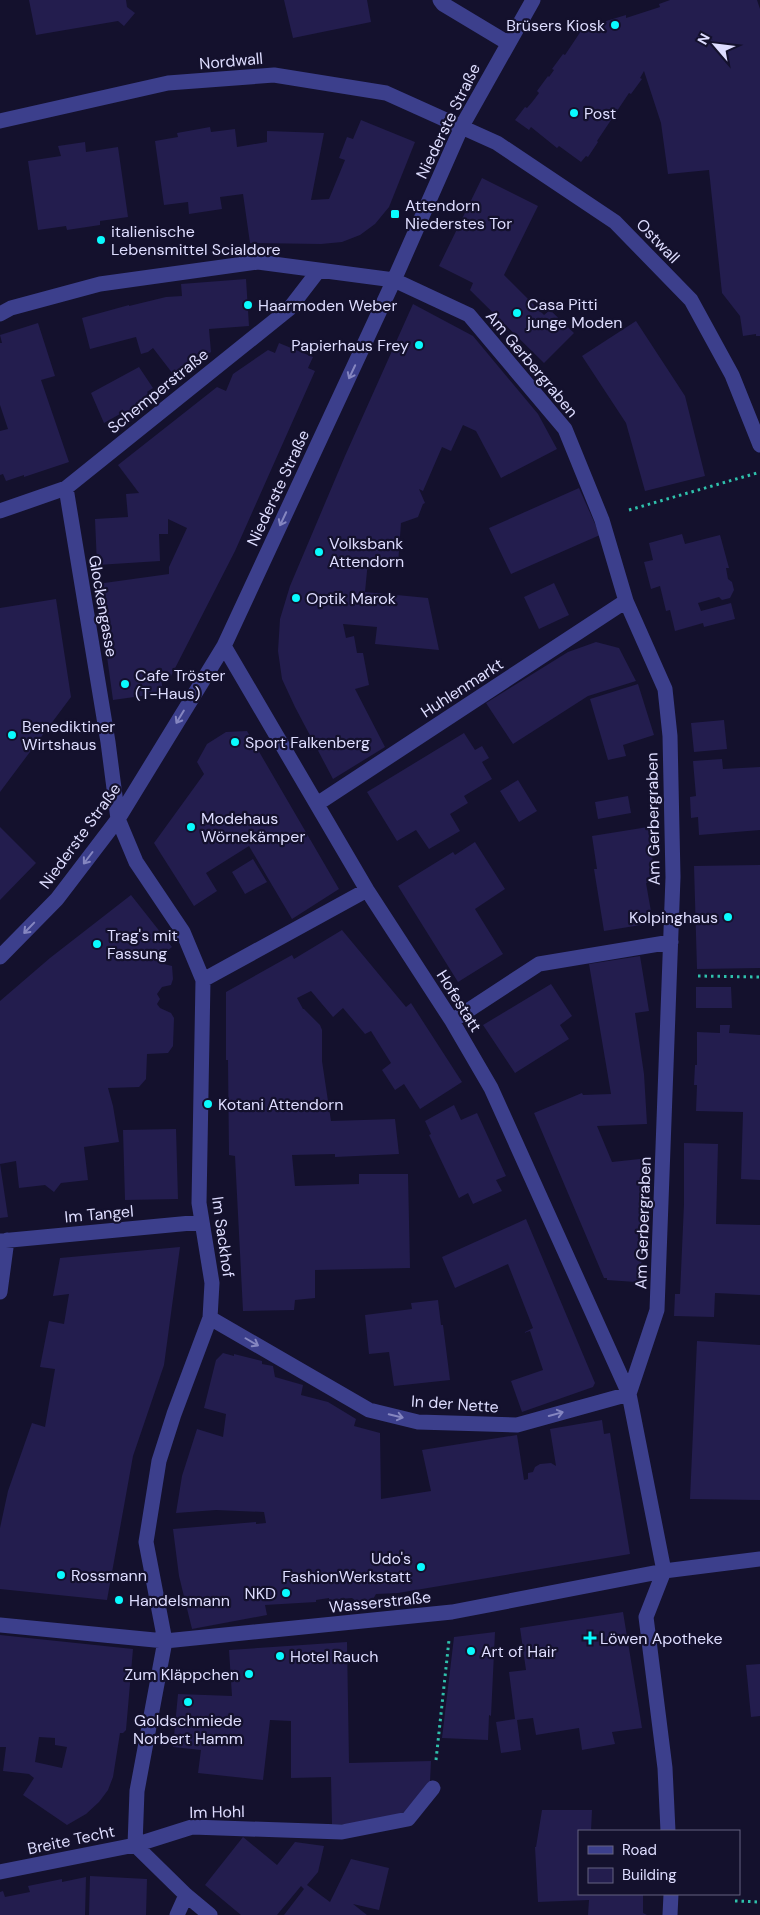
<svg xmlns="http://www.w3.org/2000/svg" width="760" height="1915" viewBox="0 0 760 1915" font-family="'DM Sans',sans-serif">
<rect width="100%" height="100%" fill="#14112d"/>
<path fill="#231d4e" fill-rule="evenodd" d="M29 0H126L127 7 135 13 124 26 118 21 36 35Z
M284 0H367L371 22 293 38Z
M670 0H757L760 9V336H756V334L743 336 740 316 722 293 709 170 668 174 661 123 644 71 640 78 642 79 631 94 629 93 597 141 598 142 588 157 586 156 581 162 559 146 557 148 531 127 529 130 515 120 525 107 527 108 533 101 539 93 537 91 548 76 549 77 554 70 552 69 563 54 565 55 583 28 626 15V18L660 7 659 4Z
M361 120 415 142 389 207 375 224 360 235 342 242 321 244 250 243 243 194 220 197 222 209 189 214 188 202 164 205 155 141 178 137 177 133 210 127 211 132 235 129 237 147 267 142V131L324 133 311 200 329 199 345 160 339 158 347 137 353 139Z
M85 142 86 152 118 147 128 217 100 221V225L67 230 66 226 38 230 28 161 61 156 58 146Z
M482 178 538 206 504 275 544 315 550 310 574 333 544 363 470 290 473 283 439 266Z
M246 279 249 326 209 329 211 352 199 360 196 357 173 374 153 348 148 352 141 354 136 337 90 349 82 318 129 305V306L166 297 182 296 181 284Z
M413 304 473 336 538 414 557 449 501 478 476 431 463 425 451 451 442 447 423 491 419 489 425 503 423 504 418 517 401 523 398 564 368 561 365 592 428 598 439 650 375 644 377 627 343 624 346 638 354 636 357 653H363L369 685 355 689 385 747 333 779 295 707 282 679 278 651 280 619 290 586 345 456Z
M636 321 685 396 705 476 645 491 626 423 582 356Z
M38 323 55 376 41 380 69 462 24 477V475L6 481 3 474 0 475V431L8 429 0 405V343H2L0 335Z
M279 343 313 357 308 368 315 371 235 551 171 676 161 677 163 693 113 700 97 584 169 574V567L187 528 168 519V534H159L160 561 97 565 95 519 128 517 126 494 139 493 118 465 217 387 226 391 233 374 268 350 275 353Z
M139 367 153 388 147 392 152 398 123 420 120 414 104 423 91 393Z
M579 488 600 535 511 574 489 528Z
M682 534 685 544 720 535 729 568H726L728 579 732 582 734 590 730 598 722 600 719 597 698 603 701 611 731 603 735 619 704 627 703 623 675 631 670 610 666 611 660 586 651 589 644 562 653 560 649 543Z
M554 583 569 615 539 629 524 597Z
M56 599 71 697 0 792V608Z
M596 642 619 648 636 681 588 696 513 744 486 703 568 652Z
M638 684 654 735 623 745 626 756 608 760 590 699Z
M724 720 727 749 694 752 691 723Z
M247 731 339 889 292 919 249 846 206 873 217 891 194 906 154 843 204 774 197 762 207 744 226 732Z
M464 733 475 750 482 746 489 758 482 762 492 779 464 796 468 803 450 814 460 831 429 849 416 830 397 841 367 792Z
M722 759 723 769 760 767V830L699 835 698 817 691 818 690 797 696 796 693 761Z
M518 780 537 811 519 822 500 791Z
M628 796 631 813 598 819 595 802Z
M0 827 36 863 0 900Z
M648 827 653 862H651L654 882 646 883 653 923 604 931 594 869H597L592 836Z
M475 842 505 889 475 909 503 954 458 982 398 886 453 852 455 855Z
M253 859 267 882 245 894 232 872Z
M760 865V968L697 969 694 866Z
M131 895 172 947 158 958 164 964 172 966 173 979 171 985 162 987 157 994 160 999 157 1004 160 1008 171 1013 174 1018 173 1046 168 1053 147 1054 146 1079 139 1087 108 1088 113 1106 119 1142 84 1147 88 1180 61 1183 54 1192 45 1185 19 1188 16 1161 0 1164V1001L50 958Z
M342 930 406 1007 411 1003 462 1082 420 1109 404 1084 395 1090 382 1070 391 1063 371 1031 365 1034 343 1008 333 1017 311 991 297 998 303 1009H304L320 1025 322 1030V1061L331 1121 395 1119 399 1154 335 1157V1154L292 1155 295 1186 359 1184V1174H408L410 1268 315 1270V1298L295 1300 294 1310 243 1311 235 1156 229 1155 228 1060H226V992L292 955 294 959Z
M640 956 649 1011 635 1013 644 1074 647 1124 597 1126 612 1162 649 1158 640 1281 636 1280V1282L607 1280V1278H604L534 1113 582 1093 583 1095 611 1094 589 964Z
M551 984 572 1016 560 1025 569 1039 515 1073 483 1025Z
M696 987H731L732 1008H696Z
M720 1025H730L729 1033 760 1035V1180L741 1179 743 1112 696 1111 697 1085H694L695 1065H697V1032L720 1033Z
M454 1105 461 1120 477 1113 506 1176 496 1180 502 1191 473 1204 468 1193 459 1198 429 1135 431 1134 425 1121Z
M176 1129 178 1199 125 1200 123 1130Z
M684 1143 718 1144 716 1224 760 1225V1295L715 1293 714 1317 674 1316 675 1294H680L684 1204Z
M0 1164 8 1217 0 1218Z
M526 1219 595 1383 593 1387 522 1412 511 1381 543 1370 530 1331 523 1333 533 1328 508 1264 455 1288 442 1257Z
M180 1247 164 1365 133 1456 107 1600 0 1589V1528L8 1491 32 1423 45 1427 55 1369 40 1367 49 1321 64 1324 69 1294 53 1296 60 1258Z
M438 1300 441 1325H443L450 1380 394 1386 389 1352 369 1354 365 1315 412 1309 411 1303Z
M697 1341 760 1345V1500L690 1499Z
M223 1353 234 1356V1354L262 1361V1364L273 1366 275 1377 303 1385 301 1395 328 1402 356 1419 354 1426 380 1433 381 1499 431 1491 422 1450 517 1435 524 1480 528 1479V1473L533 1472 535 1467 540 1464 551 1463 556 1466 550 1429 602 1420 604 1434 610 1433 630 1554 398 1593 376 1594 371 1603 360 1604 352 1598 329 1600V1598L316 1600V1602L265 1605 267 1615 192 1629 179 1576 173 1529 256 1522V1524L266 1523 264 1512 216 1510 176 1513 182 1476 197 1429 223 1437 226 1414 204 1408 216 1360Z
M623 1612 642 1728 612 1732 615 1744 582 1750 579 1728 536 1735 533 1718 517 1720 521 1750 501 1753 496 1722 515 1719 509 1672 526 1670 520 1628Z
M495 1632 491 1716 489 1715 488 1740 442 1738 454 1637Z
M0 1635 133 1649 126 1730 123 1733H120L113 1777 108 1790 99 1802 86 1814 67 1825 23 1795 34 1778 29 1774 3 1771 6 1747H0ZM39 1737 55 1738V1745L67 1747 62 1768 35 1762Z
M347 1642 349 1763 431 1761 430 1782 403 1813 350 1824H332L331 1777 291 1778V1721L270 1720 263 1780 198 1773 201 1750 173 1747 178 1694 232 1696 229 1650Z
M760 1664V1716L751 1717 746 1665Z
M542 1810H592L591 1831H579V1894H643V1913L647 1915H588L589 1900 538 1902 535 1847H536Z
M243 1837 277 1865 295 1842 324 1846 318 1872 307 1885 330 1902 351 1859 389 1868 379 1910 353 1904 367 1915H284L304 1889 301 1886 277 1915H241L205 1885Z
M90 1876 147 1879 146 1915H89Z
M86 1877 85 1915H0V1892L3 1891 5 1897 30 1892 28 1886 62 1879V1882Z"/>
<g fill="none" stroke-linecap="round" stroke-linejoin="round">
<path stroke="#2fc1ac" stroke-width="3" stroke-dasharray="2.5 4" stroke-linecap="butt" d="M629 510 757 473
M698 976 760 977
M436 1760 449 1640
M735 1901 760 1902"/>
<path stroke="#3c3f8c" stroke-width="15" d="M440 0 443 4 508 43
M0 121 168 83 274 75 386 93 497 143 615 222 691 300 732 375 760 445
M0 314 11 308 100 284 258 262 394 280 469 315 565 429 602 520 626 601 665 689 670 736 673 877 657 1310 629 1394 664 1571
M66 488 108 742 118 819 136 862 183 932 203 980 199 1203 212 1283 210 1318 174 1414 159 1461 146 1542 165 1641 137 1791 135 1845
M0 511 66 488 289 309 319 270
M317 804 626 601
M0 957 57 899 118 819 224 646 394 280 462 126 533 0
M203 980 367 890
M452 1021 539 964 671 942
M0 1241 202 1222
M0 1292 7 1240
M210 1318 369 1410 418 1422 517 1425 629 1394 491 1088 452 1021 367 890 224 646
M664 1571 646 1617 665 1768 668 1831
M0 1625 165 1641 452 1612 664 1571 760 1559
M135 1845 186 1895 210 1915
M0 1872 135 1845 192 1827 342 1832 408 1819 433 1788
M177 1915 186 1895
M670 1915 671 1894"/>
</g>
<defs><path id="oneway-shaft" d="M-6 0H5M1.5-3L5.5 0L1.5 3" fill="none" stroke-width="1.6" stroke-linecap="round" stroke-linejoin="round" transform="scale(1.25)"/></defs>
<g stroke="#8586c0">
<use href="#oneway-shaft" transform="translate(352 372) rotate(115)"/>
<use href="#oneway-shaft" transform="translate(283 519) rotate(115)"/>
<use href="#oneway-shaft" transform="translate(180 717) rotate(121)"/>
<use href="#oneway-shaft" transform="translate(88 858) rotate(127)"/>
<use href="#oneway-shaft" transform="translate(29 928) rotate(134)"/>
<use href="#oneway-shaft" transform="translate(252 1342) rotate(30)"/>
<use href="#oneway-shaft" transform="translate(556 1414) rotate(-15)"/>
<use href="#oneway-shaft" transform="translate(396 1416) rotate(14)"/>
</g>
<g fill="#09fbff" stroke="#14112d" stroke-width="2">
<circle cx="615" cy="25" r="5"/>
<circle cx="574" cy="113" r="5"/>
<rect x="390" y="209" width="10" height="10" rx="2.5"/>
<circle cx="101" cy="240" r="5"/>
<circle cx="248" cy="305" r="5"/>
<circle cx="517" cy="313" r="5"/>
<circle cx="419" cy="345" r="5"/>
<circle cx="319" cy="552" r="5"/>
<circle cx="296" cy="598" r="5"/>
<circle cx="125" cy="684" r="5"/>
<circle cx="12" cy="735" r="5"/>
<circle cx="235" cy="742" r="5"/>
<circle cx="191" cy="827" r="5"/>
<circle cx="728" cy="917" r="5"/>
<circle cx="97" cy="944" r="5"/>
<circle cx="208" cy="1104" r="5"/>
<circle cx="421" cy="1567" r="5"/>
<circle cx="61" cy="1575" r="5"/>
<circle cx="286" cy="1593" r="5"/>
<circle cx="119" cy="1600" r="5"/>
<path d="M587.5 1630.5h5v5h5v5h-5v5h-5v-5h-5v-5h5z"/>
<circle cx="471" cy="1651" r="5"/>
<circle cx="280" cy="1656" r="5"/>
<circle cx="249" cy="1674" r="5"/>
<circle cx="188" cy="1702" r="5"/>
</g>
<g text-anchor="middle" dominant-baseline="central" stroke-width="4.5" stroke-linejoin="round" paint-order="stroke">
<g font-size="16" fill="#deddff" stroke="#14112d" text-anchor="start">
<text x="605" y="25" text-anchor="end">Brüsers Kiosk</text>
<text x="584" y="113">Post</text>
<text x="405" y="205">Attendorn<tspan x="405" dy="18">Niederstes Tor</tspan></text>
<text x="111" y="231">italienische<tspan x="111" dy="18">Lebensmittel Scialdore</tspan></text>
<text x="527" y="304">Casa Pitti<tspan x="527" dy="18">junge Moden</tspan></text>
<text x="258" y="305">Haarmoden Weber</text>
<text x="409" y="345" text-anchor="end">Papierhaus Frey</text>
<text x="329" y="543">Volksbank<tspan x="329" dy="18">Attendorn</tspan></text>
<text x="306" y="598">Optik Marok</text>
<text x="135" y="675">Cafe Tröster<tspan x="135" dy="18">(T-Haus)</tspan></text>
<text x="22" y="726">Benediktiner<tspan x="22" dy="18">Wirtshaus</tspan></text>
<text x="245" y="742">Sport Falkenberg</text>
<text x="201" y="818">Modehaus<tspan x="201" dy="18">Wörnekämper</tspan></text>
<text x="718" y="917" text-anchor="end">Kolpinghaus</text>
<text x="107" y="935">Trag's mit<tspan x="107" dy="18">Fassung</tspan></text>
<text x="218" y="1104">Kotani Attendorn</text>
<text x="411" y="1558" text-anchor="end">Udo's<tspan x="411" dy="18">FashionWerkstatt</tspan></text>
<text x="71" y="1575">Rossmann</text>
<text x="276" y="1593" text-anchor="end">NKD</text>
<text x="129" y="1600">Handelsmann</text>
<text x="600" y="1638">Löwen Apotheke</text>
<text x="481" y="1651">Art of Hair</text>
<text x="290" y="1656">Hotel Rauch</text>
<text x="239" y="1674" text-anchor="end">Zum Kläppchen</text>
<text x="188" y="1720" text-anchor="middle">Goldschmiede<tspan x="188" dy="18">Norbert Hamm</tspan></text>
</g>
<g font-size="16" fill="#deddff" stroke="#14112d">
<text transform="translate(231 61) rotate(-5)">Nordwall</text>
<text transform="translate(448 121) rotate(-64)">Niederste Straße</text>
<text transform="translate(658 241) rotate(46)">Ostwall</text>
<text transform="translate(532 364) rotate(50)">Am Gerbergraben</text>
<text transform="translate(158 391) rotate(-39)">Schemperstraße</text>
<text transform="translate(278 488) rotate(-65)">Niederste Straße</text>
<text transform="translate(103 606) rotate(80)">Glockengasse</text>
<text transform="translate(462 688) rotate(-33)">Huhlenmarkt</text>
<text transform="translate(653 819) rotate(-91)">Am Gerbergraben</text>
<text transform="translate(80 836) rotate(-54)">Niederste Straße</text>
<text transform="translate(459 1001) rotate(58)">Hofestatt</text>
<text transform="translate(99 1214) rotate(-5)">Im Tangel</text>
<text transform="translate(643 1223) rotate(-88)">Am Gerbergraben</text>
<text transform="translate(223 1237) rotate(82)">Im Sackhof</text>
<text transform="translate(455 1404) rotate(4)">In der Nette</text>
<text transform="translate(380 1602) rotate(-6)">Wasserstraße</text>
<text transform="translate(217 1812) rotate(-1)">Im Hohl</text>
<text transform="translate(71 1840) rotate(-12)">Breite Techt</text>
</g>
</g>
<rect x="578" y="1830" width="162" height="65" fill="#14112d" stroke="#656381"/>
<rect x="588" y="1846" width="25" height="8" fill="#3c3f8c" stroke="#656381"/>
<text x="622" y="1855" font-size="15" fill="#deddff">Road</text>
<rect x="588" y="1868" width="25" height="15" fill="#231d4e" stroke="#656381"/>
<text x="622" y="1880" font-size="15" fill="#deddff">Building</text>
<g transform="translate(715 45) rotate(298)" stroke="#14112d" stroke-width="4" paint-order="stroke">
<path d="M0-4L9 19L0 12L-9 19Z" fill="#deddff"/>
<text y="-8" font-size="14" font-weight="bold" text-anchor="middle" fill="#deddff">N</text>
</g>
</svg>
